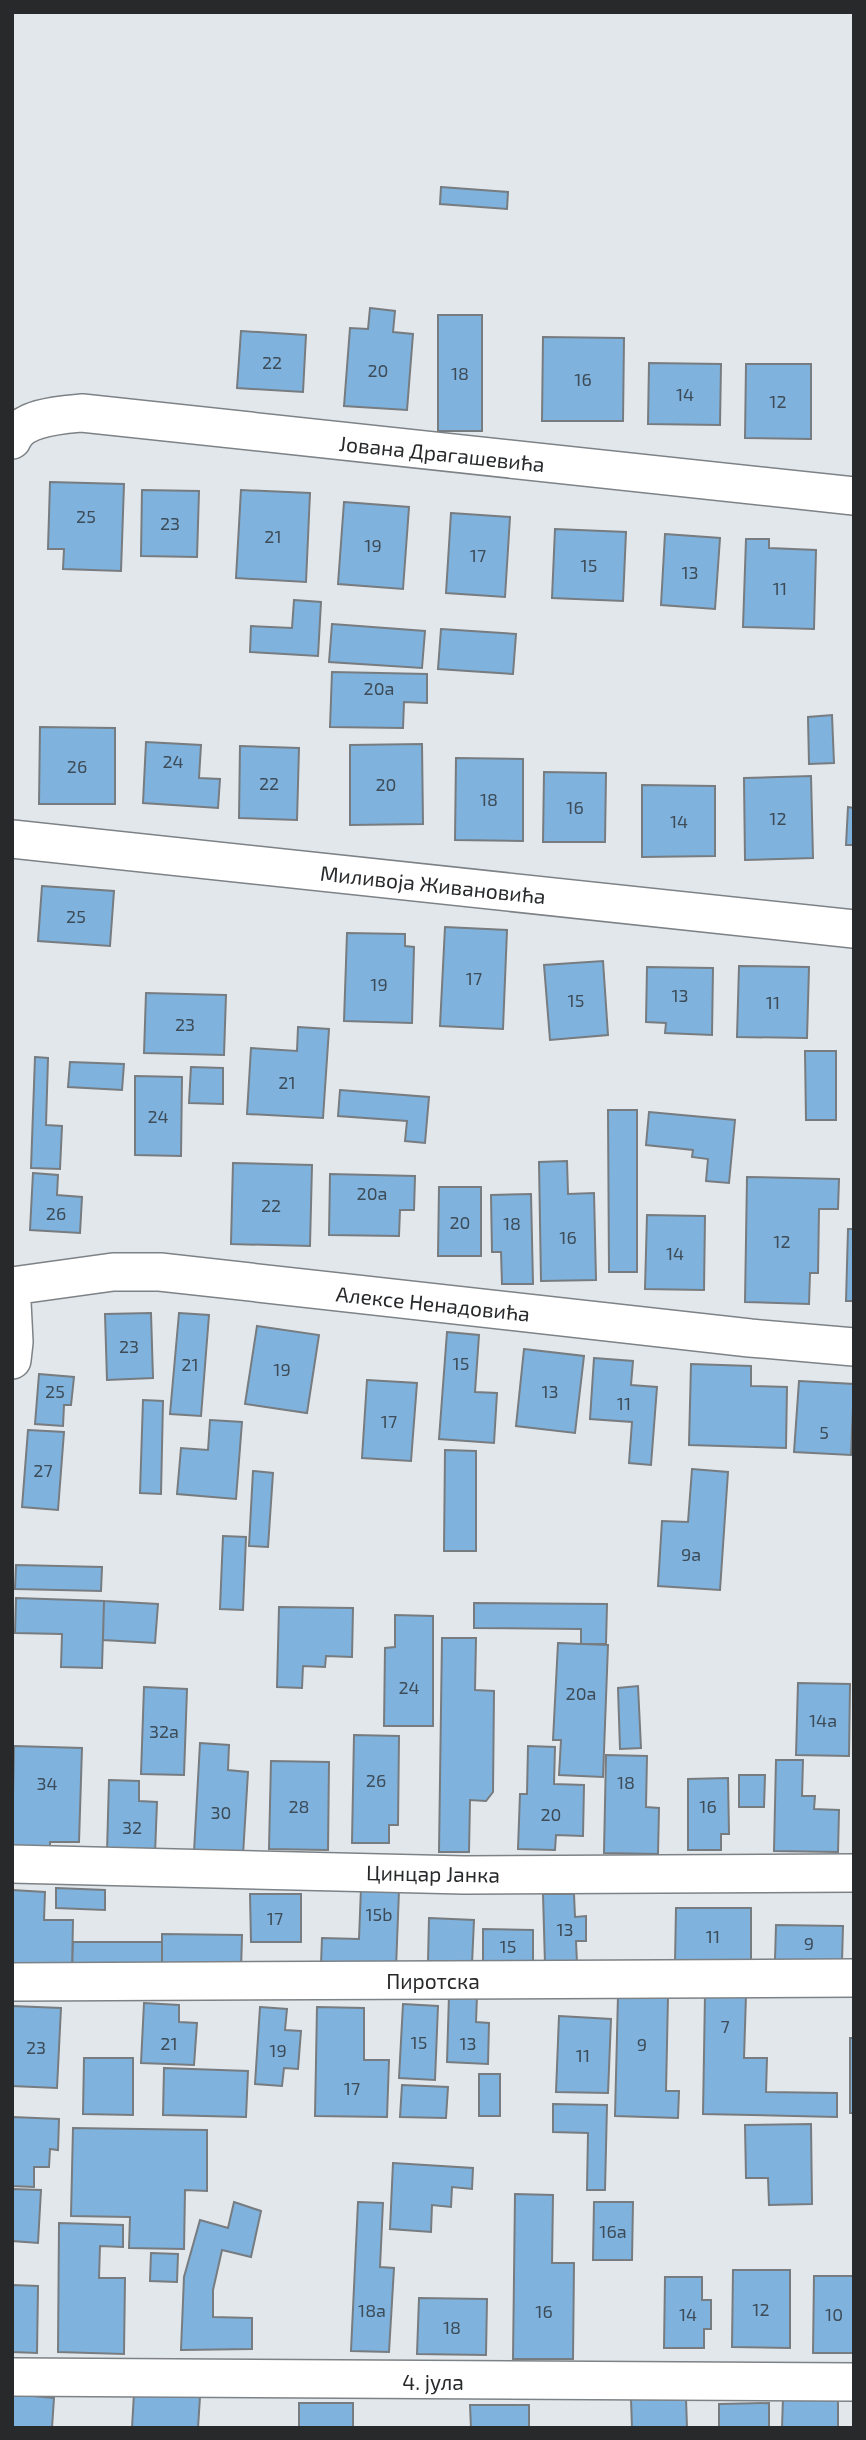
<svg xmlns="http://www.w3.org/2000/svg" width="866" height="2440" viewBox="0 0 866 2440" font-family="'Exo 2',sans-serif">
<rect width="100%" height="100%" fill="#e2e7ec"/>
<path fill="#7fb3de" stroke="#777c81" stroke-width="2" d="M441 187 508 192 507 209 440 204Z
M370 308 395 311 393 332 413 334 407 410 344 406 350 328 368 329Z
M438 315H482V431H438Z
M241 331 306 335 303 392 237 388Z
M543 337 624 338 623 421H542Z
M649 363 721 364 720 425 648 424Z
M746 364H811V439L745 438Z
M50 482 124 484 121 571 63 569 64 549H48Z
M142 490 199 491 197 557 141 556Z
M241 490 310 493 306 582 236 578Z
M344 502 409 507 403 589 338 584Z
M451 513 510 517 505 597 446 593Z
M555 529 626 532 623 601 552 598Z
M665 534 720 538 715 609 661 605Z
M746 539H769V548L816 550 814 629 743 627Z
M294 600 321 602 318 656 250 652 251 626 292 628Z
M332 624 425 631 422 668 329 662Z
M441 629 516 634 513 674 438 669Z
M332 672 427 674V703L404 702 403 728 330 727Z
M832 715 834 763 809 764 808 717Z
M40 727 115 728V804H39Z
M146 742 201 745 199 778 220 779 218 808 143 803Z
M422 744 423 824 350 825V745Z
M240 746 299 748 297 820 239 818Z
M456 758 523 759V841L455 840Z
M544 772 606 773 605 842H543Z
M811 776 813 858 745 860 744 778Z
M642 785 715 786V856L642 857Z
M848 807 854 808V845H846Z
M42 886 114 891 110 946 38 941Z
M445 927 507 930 503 1029 440 1026Z
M347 933 405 934V946L414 947 412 1023 344 1021Z
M603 961 608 1035 550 1040 544 965Z
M739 966 809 967 807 1038 737 1037Z
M647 967 713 968 712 1035 665 1033 666 1023 646 1022Z
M146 993 226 995 224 1055 144 1053Z
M298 1027 329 1029 323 1118 247 1114 251 1048 297 1051Z
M805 1051H836V1120H806Z
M35 1057 48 1058 46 1125 62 1126 60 1169 31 1168Z
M70 1062 124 1064 122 1090 68 1087Z
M191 1067 223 1068V1104L189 1103Z
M135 1076 182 1077 181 1156 135 1155Z
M340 1090 429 1097 425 1143 405 1141 407 1121 338 1116Z
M608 1110H637V1272H609Z
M649 1112 735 1120 729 1183 706 1181 708 1159 692 1157 693 1150 646 1145Z
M567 1161 568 1194 594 1193 596 1280 541 1281 539 1162Z
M233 1163 312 1165 310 1246 231 1244Z
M33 1173 58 1175 57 1195 82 1197 80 1233 30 1230Z
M330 1174 415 1176 414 1210H400L399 1236 329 1235Z
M747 1177 839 1179 838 1209H819L818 1273H810L809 1304 745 1302Z
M439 1187H481V1256H438Z
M531 1194 533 1284H502L501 1252H492L491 1195Z
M647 1215 705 1216 704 1290 645 1289Z
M848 1229H854V1301H846Z
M151 1313 153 1378 107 1380 105 1314Z
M179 1313 209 1315 201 1416 170 1414Z
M257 1326 319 1335 307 1413 245 1404Z
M447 1332 479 1335 475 1392 497 1393 494 1443 439 1439Z
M524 1349 584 1356 575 1433 516 1426Z
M594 1358 633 1361 631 1385 657 1387 651 1465 629 1463 632 1422 590 1419Z
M691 1364 751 1366V1386L787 1387 786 1448 689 1445Z
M39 1374 74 1377 71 1405H64L63 1426 35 1424Z
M367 1380 417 1383 411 1461 362 1458Z
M799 1381 854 1384 851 1455 794 1452Z
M143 1400 163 1401 161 1494 140 1493Z
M210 1420 242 1422 236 1499 177 1494 181 1448 208 1450Z
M28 1430 64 1432 58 1510 22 1507Z
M445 1450 476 1451V1551H444Z
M692 1469 728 1472 720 1590 658 1586 662 1521 688 1522Z
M253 1471 273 1473 268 1547 249 1546Z
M223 1536 246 1537 243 1610 220 1609Z
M16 1565 102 1567 101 1591 15 1589Z
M16 1598 104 1601 102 1668 61 1667 62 1634 15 1633Z
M104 1601 158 1604 155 1643 103 1640Z
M474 1603 607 1604 606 1644H581V1629L474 1628Z
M279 1607 353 1608 352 1657 326 1656 325 1667 303 1666 302 1688 277 1687Z
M395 1615 433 1616V1726H384L385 1648 395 1647Z
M442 1638H476L475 1690 494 1691 493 1792 486 1801 470 1800 469 1852H439Z
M558 1643 608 1645 603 1777 559 1775 561 1740H553Z
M798 1683 850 1684 849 1756 796 1755Z
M638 1686 641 1748 620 1749 618 1688Z
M144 1687 187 1689 184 1775 141 1774Z
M354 1735 399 1736 398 1825H389V1843H352Z
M200 1743 229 1745 228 1770 248 1772 243 1855 194 1852Z
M14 1746 82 1748 79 1842H50V1850L12 1849Z
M528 1746 555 1747 554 1784 584 1785 583 1836 556 1835 555 1850 518 1849 520 1794H527Z
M606 1755 647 1756 646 1807 659 1808 658 1854 604 1853Z
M776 1760H803L802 1796H815L814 1809 839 1810 838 1852 774 1851Z
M271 1761 329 1762 328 1850 269 1849Z
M739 1775H765L764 1807H739Z
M728 1778 729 1834H721V1850H688V1779Z
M109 1780 139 1781V1801L157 1802 155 1854 107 1852Z
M56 1888 105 1890V1910L56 1908Z
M361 1888 399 1890 396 1968 321 1965 322 1938 359 1939Z
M12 1890 45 1892 44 1920H73L72 1971 12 1969Z
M250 1894H301V1942H251Z
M543 1894H574L575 1917 586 1916V1941H576L577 1963 545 1964Z
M676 1908H751V1965L675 1964Z
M429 1918 474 1920 472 1964 428 1962Z
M776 1925 843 1926 842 1962 775 1960Z
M483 1929 533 1930V1963H483Z
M162 1934 242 1935 241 1971H162Z
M73 1942H162V1971H72Z
M705 1994 746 1995 744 2058H767L766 2092 837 2093V2117L703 2114Z
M449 1995 477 1996 476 2022 489 2023 488 2064 447 2062Z
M618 1995 668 1996 666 2091H679L678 2118 615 2116Z
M144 2003 179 2005V2022L197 2023 194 2065 141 2063Z
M403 2004 438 2006 435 2080 399 2078Z
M12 2006 61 2008 57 2088 12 2086Z
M260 2007 287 2009 285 2030 301 2031 298 2069 284 2068 282 2086 255 2084Z
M317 2007 364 2008V2060H389L387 2117 315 2116Z
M559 2016 611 2019 608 2093 556 2092Z
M850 2038H854V2113H850Z
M84 2058H133V2115L83 2114Z
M164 2068 248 2071 246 2117 163 2115Z
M479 2074H500V2116H479Z
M402 2085 448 2087 446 2118 400 2117Z
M553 2104 607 2105 605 2190H587L588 2133 553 2132Z
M12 2117 59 2119 58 2150 50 2149 49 2167H34V2187L12 2186Z
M811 2124 812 2204 769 2205 768 2178H746L745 2125Z
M73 2128 207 2130V2191L185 2190 184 2249 129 2248 130 2217 71 2216Z
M393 2163 473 2168 472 2189 452 2187 451 2207 432 2205 431 2232 390 2229Z
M12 2189 41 2190 38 2243 12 2241Z
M515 2194 553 2195 552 2263H574L573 2359H513Z
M234 2202 261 2211 251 2257 222 2250 213 2290V2317L252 2318V2349L181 2350 184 2277 200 2220 228 2228Z
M358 2202 383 2203 380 2267 394 2268 389 2352 351 2351Z
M594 2202H633L632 2260H593Z
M59 2223 123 2225V2247L100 2246 99 2278H125L124 2354 58 2352Z
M151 2253 178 2254 177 2282 150 2281Z
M733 2270H790V2348L732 2347Z
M814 2276H854V2353H813Z
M665 2277H702V2300H711V2329H704V2348H664Z
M12 2285 38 2286 37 2353 12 2352Z
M419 2298 487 2299 486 2355 417 2354Z
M134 2393 200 2397 198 2428H132Z
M12 2394 54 2398 52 2428H12Z
M783 2397H838V2428H782Z
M686 2398 687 2428H632L631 2399Z
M299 2403H353V2428H299Z
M769 2403V2428H719V2404Z
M470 2405H529V2428H471Z"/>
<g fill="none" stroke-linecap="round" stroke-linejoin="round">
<g stroke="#7d8286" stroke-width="40">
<path id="street" d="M12 440C21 417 60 415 82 413L854 496
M12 839 854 929
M12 1286 113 1272H160L750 1338 854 1347
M12 1302 14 1342 12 1360
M12 1864 464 1875 854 1873
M12 1982 854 1978
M12 2377 854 2382"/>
</g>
<use href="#street" stroke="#fff" stroke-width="37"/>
</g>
<g text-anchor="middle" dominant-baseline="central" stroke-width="7" stroke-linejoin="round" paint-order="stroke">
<g font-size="18" fill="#3d4c58">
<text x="272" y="362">22</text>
<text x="378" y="370">20</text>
<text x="460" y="373">18</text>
<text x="583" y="379">16</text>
<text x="685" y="394">14</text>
<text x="778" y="401">12</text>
<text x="86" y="516">25</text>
<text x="170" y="523">23</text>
<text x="273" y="536">21</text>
<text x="373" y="545">19</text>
<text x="478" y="555">17</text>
<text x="589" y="565">15</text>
<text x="690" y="572">13</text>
<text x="780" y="588">11</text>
<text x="379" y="688">20a</text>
<text x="173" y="761">24</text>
<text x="77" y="766">26</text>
<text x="269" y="783">22</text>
<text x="386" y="784">20</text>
<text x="489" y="799">18</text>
<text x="575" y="807">16</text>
<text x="778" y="818">12</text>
<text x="679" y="821">14</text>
<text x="76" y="916">25</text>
<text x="474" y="978">17</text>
<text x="379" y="984">19</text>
<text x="680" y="995">13</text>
<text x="576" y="1000">15</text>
<text x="773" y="1002">11</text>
<text x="185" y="1024">23</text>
<text x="287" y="1082">21</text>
<text x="158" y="1116">24</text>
<text x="372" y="1193">20a</text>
<text x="271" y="1205">22</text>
<text x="56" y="1213">26</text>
<text x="460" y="1222">20</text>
<text x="512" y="1223">18</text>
<text x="568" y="1237">16</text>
<text x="782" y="1241">12</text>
<text x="675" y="1253">14</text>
<text x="129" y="1346">23</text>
<text x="461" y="1363">15</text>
<text x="190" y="1364">21</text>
<text x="282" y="1369">19</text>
<text x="55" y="1391">25</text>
<text x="550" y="1391">13</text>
<text x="624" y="1403">11</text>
<text x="389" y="1421">17</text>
<text x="824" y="1432">5</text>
<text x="43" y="1470">27</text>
<text x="691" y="1554">9a</text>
<text x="409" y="1687">24</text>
<text x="581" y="1693">20a</text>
<text x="823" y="1720">14a</text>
<text x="164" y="1731">32a</text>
<text x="376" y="1780">26</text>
<text x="626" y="1782">18</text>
<text x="47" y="1783">34</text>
<text x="299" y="1806">28</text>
<text x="708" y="1806">16</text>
<text x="221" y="1812">30</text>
<text x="551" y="1814">20</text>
<text x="132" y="1827">32</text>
<text x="379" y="1914">15b</text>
<text x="275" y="1918">17</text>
<text x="565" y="1929">13</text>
<text x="713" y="1936">11</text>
<text x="809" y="1943">9</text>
<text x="508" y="1946">15</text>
<text x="725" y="2026">7</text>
<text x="419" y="2042">15</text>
<text x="169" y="2043">21</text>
<text x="468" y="2043">13</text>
<text x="642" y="2044">9</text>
<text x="36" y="2047">23</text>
<text x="278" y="2050">19</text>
<text x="583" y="2055">11</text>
<text x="352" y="2088">17</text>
<text x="613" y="2231">16a</text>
<text x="761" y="2309">12</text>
<text x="372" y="2310">18a</text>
<text x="544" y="2311">16</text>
<text x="688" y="2314">14</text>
<text x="834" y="2314">10</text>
<text x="452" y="2327">18</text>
</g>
<g font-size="21" fill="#27292b" stroke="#fff">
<text transform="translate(442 453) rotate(6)">Јована Драгашевића</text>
<text transform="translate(433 884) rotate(6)">Миливоја Живановића</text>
<text transform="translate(433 1303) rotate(6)">Алексе Ненадовића</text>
<text transform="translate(433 1873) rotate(1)">Цинцар Јанка</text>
<text x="433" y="1980">Пиротска</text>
<text x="433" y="2381">4. јула</text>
</g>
</g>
<rect width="866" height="2440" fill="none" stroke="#27292b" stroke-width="28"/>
</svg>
